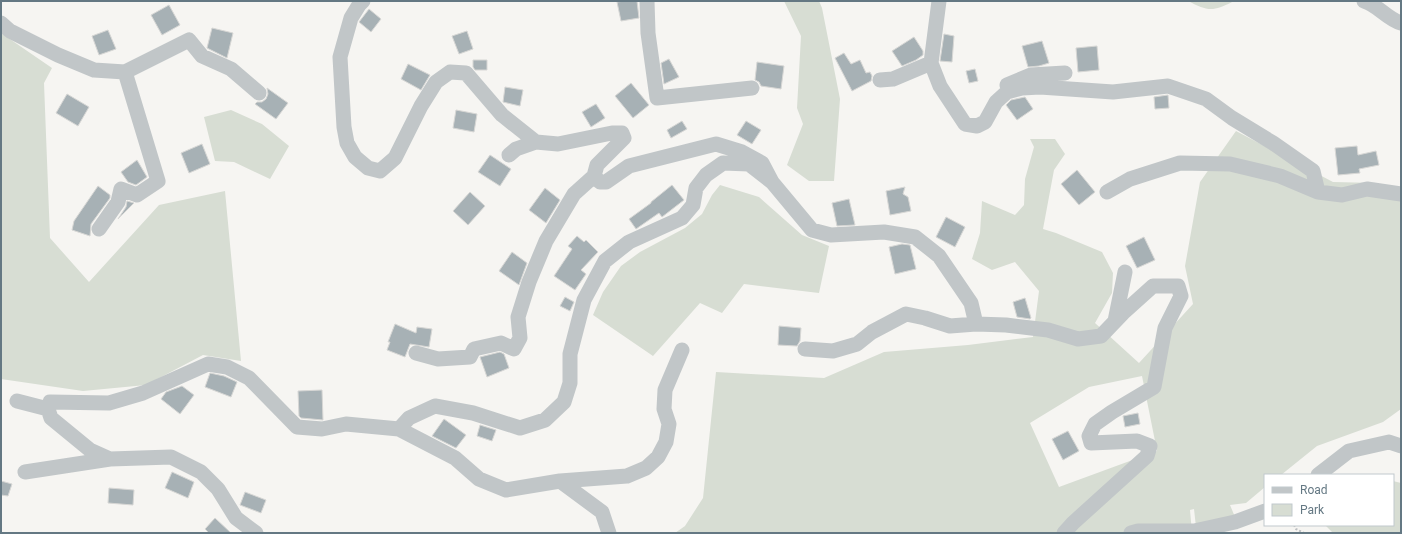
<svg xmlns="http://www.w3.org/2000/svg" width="1402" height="534" viewBox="0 0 1402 534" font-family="Roboto,sans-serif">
<rect width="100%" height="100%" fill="#f6f5f2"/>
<path fill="#d7ddd3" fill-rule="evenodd" d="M784 1H819L822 8 840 99 834 181H809L787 165 803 124 797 108 801 36Z
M1188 1H1232V2C1213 12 1207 11 1188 1Z
M1 33 52 68 44 83 50 238 89 282 159 205 225 191 241 361 203 355 146 385 83 391 1 379Z
M231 110 262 124 289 146 270 179 234 162 215 161 204 117Z
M1236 131 1333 182 1377 183 1401 196V409L1383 422 1317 446 1281 475H1265V487L1246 503 1230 505 1235 517 1196 527 1194 509 1190 510 1192 533H675L685 526 703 498 716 372 824 378 884 352 968 345 1033 337 1039 291 1015 262 992 270 972 259 980 233 982 201 1015 215 1024 205 1025 179 1034 147 1030 139H1055L1065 154 1054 170 1043 229 1056 233 1102 252 1113 273 1112 293 1095 323 1139 363 1193 304 1185 266 1200 182ZM1142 376 1157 451 1059 487 1030 423 1089 387Z
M720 185 759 197 802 235 829 246 819 293 744 284 722 313 700 303 653 356 593 315 603 292 621 266 640 252 685 228 702 214 712 195Z
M1393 481 1401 483V533H1333L1325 525H1393Z"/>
<path fill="#a7b1b5" stroke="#d7d7d5" d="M625 1H637L639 18 621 21 617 2Z
M169 5 180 25 162 35 151 15Z
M369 9 381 19 371 32 359 22Z
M212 28 233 33 227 58 207 48Z
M108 30 116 49 99 55 92 36Z
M467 31 473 49 459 54 452 36Z
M944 34 954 36 952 62 940 61Z
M914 37 923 51V55L916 60 902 66 892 51Z
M1042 41 1049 63 1039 66 1028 67 1022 46Z
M1097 46 1099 70 1078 72 1076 48Z
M844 53 851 64 860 60 866 73 870 72 872 76 871 81 852 91 835 58Z
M669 59 679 77 664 84 661 63Z
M473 60H487V70H475L473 67Z
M757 62 784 66 781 89 761 86 759 82 755 80Z
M408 64 430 75 421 90 401 79Z
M975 69 978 81 969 83 966 71Z
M631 83 649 105 633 118 615 96Z
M505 87 523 90 520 106 503 102Z
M267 88 288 103 276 119 255 104 257 102H262L266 99 268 94Z
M67 94 89 107 78 126 56 113Z
M1168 95 1169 108 1155 109 1154 97Z
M1025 97 1033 109 1017 120 1006 105 1011 100Z
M596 104 605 118 591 127 582 112Z
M456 110 477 114 474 132 453 128Z
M682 121 687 129 671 138 667 130Z
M746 121 761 130 752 144 737 135Z
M202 144 210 164 189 173 181 153Z
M1357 146 1358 155 1376 151 1379 165 1359 169 1360 173 1338 175 1335 148Z
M490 155 511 169 500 186 478 172Z
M137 160 147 177 136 185 128 182 121 172Z
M1077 170 1095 192 1079 205 1061 184Z
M672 185 684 200 662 217 659 213 636 229 629 219 651 203V202Z
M98 186 110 195V198L91 224 90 236 72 230 74 221Z
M905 187 903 194 908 197 911 211 890 215 886 191Z
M545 188 560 200 546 223 529 210Z
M470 192 485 206 468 225 453 211Z
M849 199 855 225 837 226 832 203Z
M127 201 134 203 118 219 126 207Z
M946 217 965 227 955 247 936 237Z
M577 236 584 242 586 240 598 252 581 270 586 274 575 290 554 276 572 249 568 246Z
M1144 237 1155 260 1137 268 1126 246Z
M902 244 910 245 916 269 895 274 889 247Z
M512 252 527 263 519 285 499 271Z
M565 297 574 302 570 311 560 306Z
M1025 298 1031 318 1030 319 1017 317 1013 302Z
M395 324 416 333 417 327 432 329 429 347 410 344 405 357 387 350 390 342H388Z
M779 326 801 328 800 341 797 346 778 345Z
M500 352 504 354 509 368 487 377 480 357Z
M210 373 224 376 237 382 231 397 205 387Z
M182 386 194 395 180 414 161 399 166 392Z
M322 390 323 420 301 418 299 416 298 391Z
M1138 413 1140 424 1125 427 1123 416Z
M444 419 466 435 456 448 432 436Z
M480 425 496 430 492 441 477 436Z
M1068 431 1079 451 1063 460 1052 439Z
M172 472 194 482 188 498 165 488Z
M1 481 12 484 8 496 1 495Z
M109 488 134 490 133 505 108 503Z
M245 492 266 500 261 513 240 505Z
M215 518 231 533H209L205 529Z"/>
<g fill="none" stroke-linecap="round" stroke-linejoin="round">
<path stroke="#bdbfc1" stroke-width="2" stroke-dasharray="2 2" stroke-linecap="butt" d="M1294 525 1296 529 1304 533"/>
<path stroke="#c1c6c8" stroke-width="15" d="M363 1 359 5 351 18 340 57 344 127 347 143 355 157 368 168 380 171 395 158 421 106 436 82 450 72 466 73 502 115 536 142 558 144 612 133H622L624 138 597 165 594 176 574 194 546 241 529 282 518 317 520 338 514 349 501 343 474 349 470 357 438 359 416 353
M647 1 648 33 657 98 752 88
M939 1 931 63 940 86 965 124 977 126 985 122 996 102 1007 92 1022 88 1040 87 1113 92 1168 86 1206 99 1232 118 1273 143 1313 171 1318 192
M1364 1C1378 5 1387 19 1401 23
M1 23 10 31 58 55 94 70 125 72 189 40 202 56 231 69 259 93
M880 80 893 79 931 63
M1007 85 1031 75 1065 73
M509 155 516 149 536 142
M594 176 600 182H606L629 166 716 144 742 152 762 163 772 182 812 230 831 235 884 232 915 237 939 256 971 303 976 324
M1107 192 1130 179 1180 163 1230 164 1280 176 1318 192 1342 195 1367 189 1401 194
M99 229 118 202 121 189 137 195 158 181 125 72
M1115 321 1125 272
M805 349 833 351 857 344 872 332 906 314 925 318 950 326 976 324 1006 325 1048 330 1078 339 1101 336 1123 313 1153 286H1178L1181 296 1165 328 1154 387 1112 412 1095 424 1089 436 1091 443 1137 441 1150 446 1147 456 1073 523 1064 533
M17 401 48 409
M399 429 409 418 435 406 473 413 520 428 545 420 564 402 570 383V354L584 300 605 261 629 242 682 218 693 205 696 188 706 175 723 163 749 164 772 182
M25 472 110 459
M1318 475 1349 451 1389 442 1401 446
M560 481 627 476 646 468 658 457 666 442 669 424 664 409 665 390 682 350
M256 533 236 518 218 489 201 472 171 457 110 459 90 450 51 418 48 409 50 402 109 403 143 393 208 364 227 367 249 378 297 427 322 429 346 424 399 429 455 458 479 479 506 490 560 481 602 512 609 533
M1131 533 1138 531H1194L1235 522 1265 511"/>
</g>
<rect width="1402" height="534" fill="none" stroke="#647883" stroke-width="4"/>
<rect x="1264" y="474" width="130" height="52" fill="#ffffff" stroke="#c1c9cd"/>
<rect x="1272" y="487" width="20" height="6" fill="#c1c6c8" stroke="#c1c9cd"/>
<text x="1300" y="494" font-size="12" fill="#647883">Road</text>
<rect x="1272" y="504" width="20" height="12" fill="#d7ddd3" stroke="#c1c9cd"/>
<text x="1300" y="514" font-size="12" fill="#647883">Park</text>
</svg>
